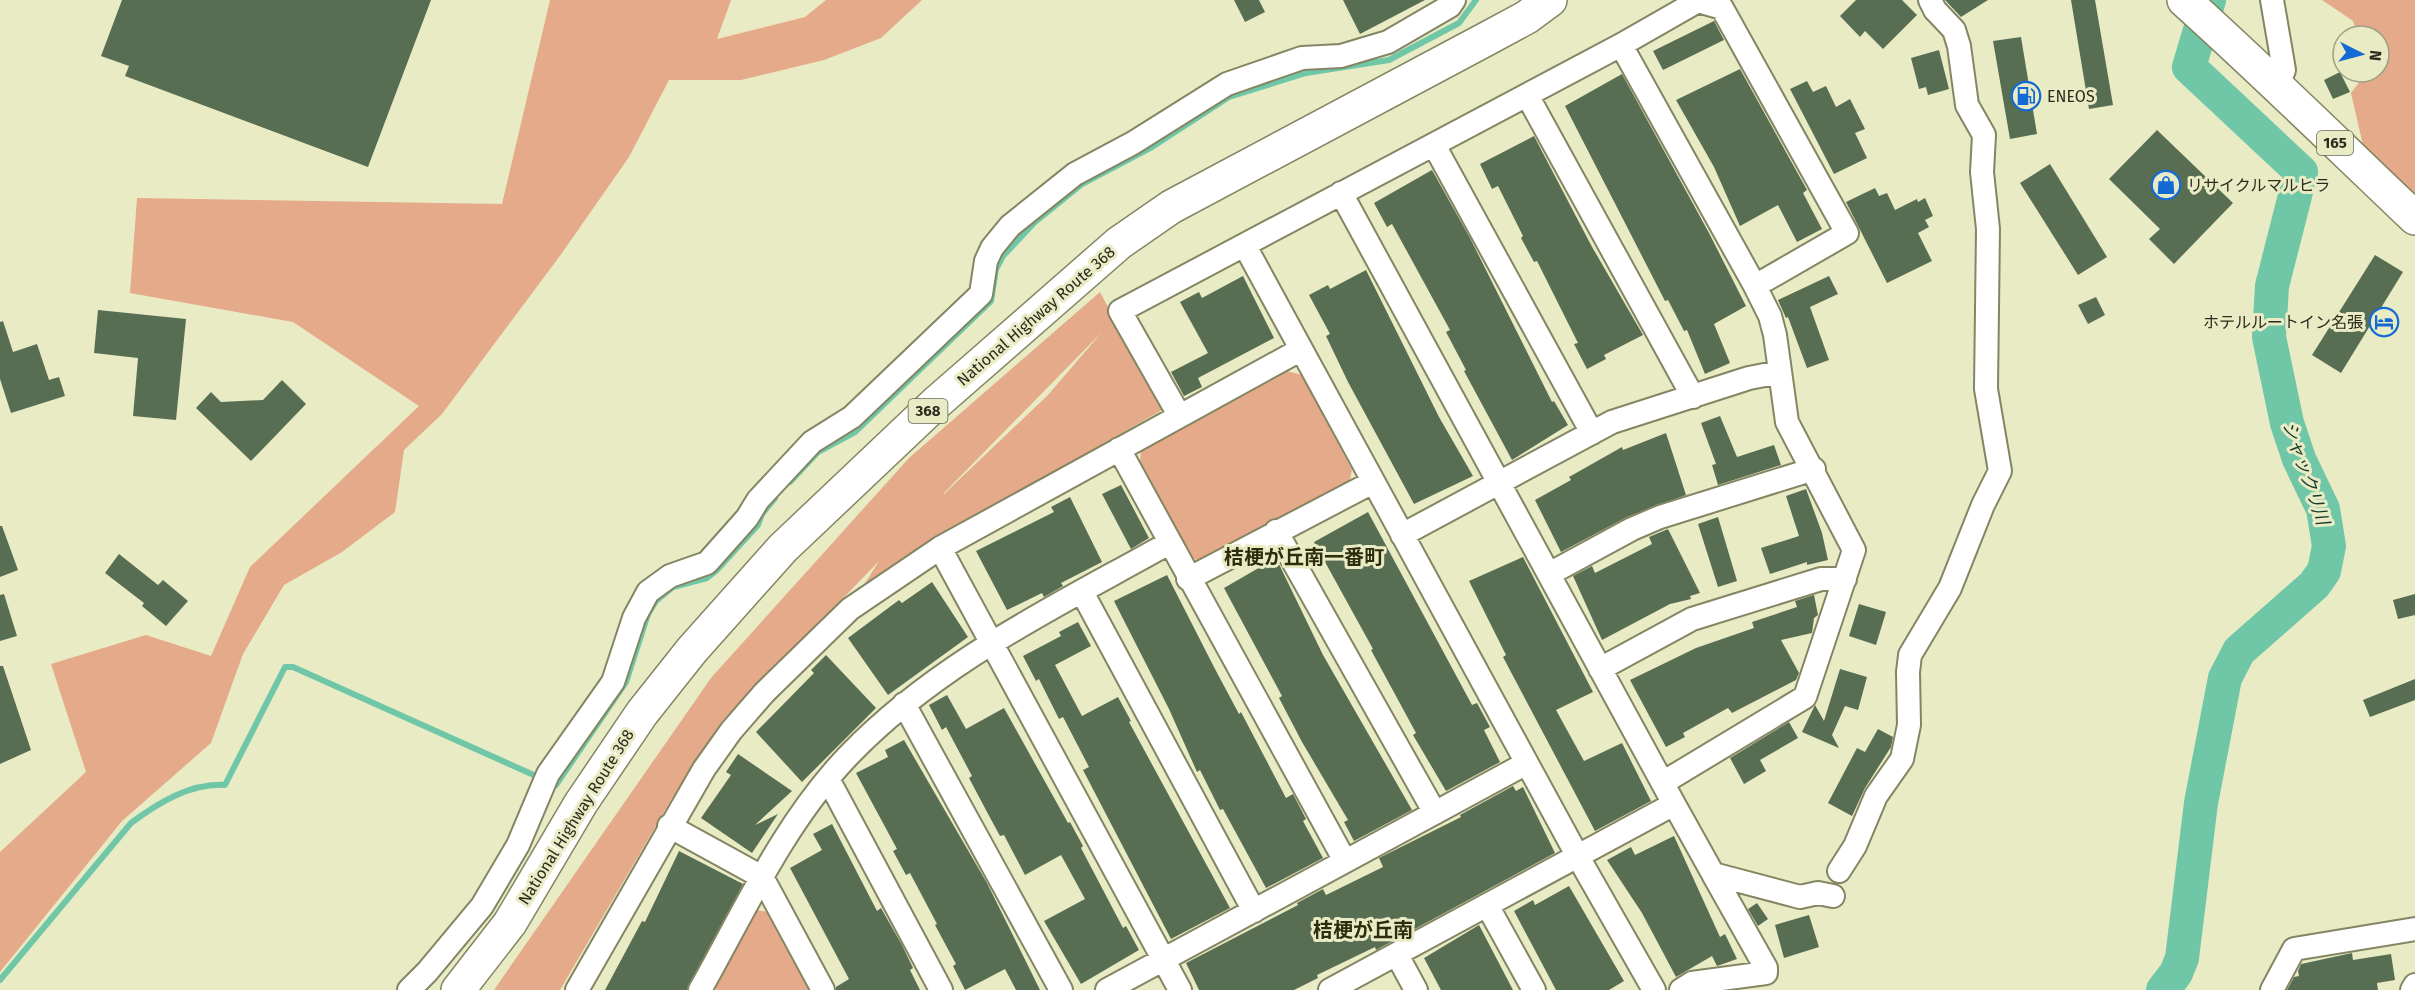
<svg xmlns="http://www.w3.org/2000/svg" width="2415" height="990" viewBox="0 0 2415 990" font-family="'Fira Sans','Noto Sans JP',sans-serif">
<rect width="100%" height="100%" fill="#e9ebc5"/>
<path fill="#e4aa89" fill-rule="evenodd" d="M550 0H731L717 39 805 17 826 0H922L881 38 824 60 741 80H669L629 157 562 253 442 414 404 450 395 512 342 552 284 585 243 654 211 743 122 821 0 972V852L86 772 51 664 146 635 211 656 250 567 419 406 293 322 130 293 137 198 502 204Z
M2322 0H2415V200L2366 158 2351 93 2367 72H2379V36H2358L2353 21Z
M1100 292 1162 410 950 532 862 588 879 561 722 724 671 800 560 990H494L711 678 909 458ZM1102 332 1048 395 944 494V493Z
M1287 371 1302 375 1352 470 1349 484 1202 562 1187 556 1139 469 1141 451Z
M755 910 770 912 813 990H716V981Z"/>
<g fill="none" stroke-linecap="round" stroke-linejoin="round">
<path stroke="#6fc7a7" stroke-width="6" d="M790 482 818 452 855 432 991 301 996 269 1003 256 1034 223 1082 184 1152 147 1229 97 1306 73 1389 60 1459 23 1476 0
M0 980 131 823C158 803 190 783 225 785L285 667H293L556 785 626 682 648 614 656 601 673 587 707 578 716 571 758 525 762 514 775 498"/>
<path stroke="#6fc7a7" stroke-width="34" d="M2163 990 2176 973 2182 958 2201 803 2225 678 2239 651 2314 585 2324 571 2329 546 2323 509 2299 459 2287 423 2269 337 2272 286 2301 172 2189 67 2209 0"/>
</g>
<path fill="#586e52" d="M122 0H431L368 167 125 76 129 66 101 56Z
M1234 0H1259L1265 12 1245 22Z
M1343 0H1425L1360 34Z
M1856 0H1902L1917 15 1883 49 1865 31 1860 37 1840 16Z
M1945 0H1988L1961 17Z
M2071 0H2095L2113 105 2089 109Z
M1714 21 1724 40 1663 70 1653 51Z
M2021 37 2037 134 2010 139 1993 41Z
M1939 50 1949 89 1928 95 1926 87 1919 89 1911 58Z
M1740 69 1807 190 1803 193 1822 229 1797 242 1778 205 1740 226 1714 167 1676 100Z
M2340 72 2350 92 2333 99 2324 80Z
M1622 74 1709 233 1746 306 1714 324 1730 363 1705 374 1687 330 1684 331 1668 300 1665 301 1565 106Z
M1807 81 1813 92 1826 86 1836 107 1850 99 1865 129 1855 133 1867 158 1834 174 1790 89Z
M2157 130 2233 203 2174 264 2149 239 2160 229 2109 179Z
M1534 136 1591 245 1643 335 1604 355 1606 359 1587 369 1574 344 1578 343 1537 261 1534 262 1521 238 1523 236 1498 186 1492 189 1480 164Z
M2050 164 2107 257 2078 275 2020 183Z
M1432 170 1470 238 1552 402 1554 401 1568 425 1512 460 1464 371 1466 370 1446 332 1450 330 1392 224 1387 227 1374 203Z
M1875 188 1879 196 1887 193 1895 210 1917 199 1918 202 1925 198 1933 216 1925 220 1929 227 1918 233 1932 261 1887 283 1846 202Z
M2375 255 2403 272 2341 373 2312 355Z
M1366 270 1439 417 1473 476 1414 504 1348 382 1326 336 1330 334 1309 295 1328 285 1330 289Z
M1243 276 1274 338 1198 378 1202 387 1184 396 1171 372 1208 353 1180 302 1199 292 1202 298Z
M1829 276 1838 294 1810 307 1829 360 1807 368 1788 317 1786 318 1778 300Z
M2096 297 2105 315 2088 324 2078 305Z
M98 310 186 319 176 420 133 416 138 358 94 353Z
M3 321 13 352 37 344 49 380 59 377 65 396 11 413 0 379V322Z
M282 380 306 404 251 461 196 408 211 392 221 402 263 400Z
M1720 416 1737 457 1774 445 1781 465 1718 485 1712 465 1716 464 1701 423Z
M1666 433 1686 495 1627 517 1561 552 1535 500 1571 480 1569 477 1622 447 1623 450Z
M1121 485 1149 538 1131 549 1102 494Z
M1806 489 1822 533 1828 560 1807 565V562L1770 574 1761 548 1799 536 1786 496Z
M1070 497 1102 562 1061 583 1063 586 1044 597 1042 593 1007 610 976 551 1054 512 1051 507Z
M1368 512 1472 705 1477 703 1490 727 1484 730 1500 762 1446 791 1413 735 1416 733 1371 650 1373 649 1314 542Z
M1718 517 1737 581 1718 587 1698 524Z
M0 526H2L18 570 0 577Z
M1668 529 1700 593 1690 596 1691 599 1670 604 1602 640 1573 576 1592 566 1595 573 1652 544 1649 537Z
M119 554 158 585 163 580 188 601 166 626 142 606 144 603 105 573Z
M1523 557 1593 692 1556 710 1584 761 1622 743 1651 801 1595 831 1503 657 1506 655 1469 581Z
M1276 558 1323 655 1412 810 1354 841 1344 822 1348 820 1302 742 1279 698 1282 696 1224 588Z
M1167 575 1215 669 1239 714 1241 712 1286 798 1293 794 1306 819 1303 821 1323 858 1266 888 1223 809 1220 810 1200 770 1197 772 1169 709 1114 601Z
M932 582 968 637 888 695 848 638 899 600 902 603Z
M4 594 17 636 0 641V595Z
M2415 594V615L2398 619 2393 600Z
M1814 595 1818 615 1814 618 1812 633 1781 640 1799 673 1796 680 1732 713 1728 708 1683 733 1685 737 1666 747 1630 680 1696 648 1754 628 1752 622 1797 607 1795 601Z
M1859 604 1886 612 1876 645 1849 636Z
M1078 622 1091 646 1055 665 1082 716 1118 697 1131 721 1129 722 1230 908 1171 939 1083 770 1089 767 1063 717 1059 719 1039 679 1036 681 1023 656 1061 636 1059 632Z
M826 655 876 708 802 782 756 732 814 673 811 670Z
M0 666H3L31 750 0 764Z
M1840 669 1867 677 1858 710 1845 706 1832 735 1839 748 1802 732 1815 705 1824 721Z
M2415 679V700L2370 717 2363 700Z
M947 695 966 729 1004 708 1068 823 1070 822 1083 846 1081 848 1123 928 1126 926 1139 950 1081 984 1044 921 1085 899 1061 855 1025 875 1004 835 1000 836 987 812 969 778 972 776 946 727 942 730 929 705Z
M1789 722 1798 738 1760 760 1766 771 1744 784 1730 758Z
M1878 729 1893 737 1891 747 1865 788 1852 816 1828 803 1857 748 1865 752Z
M904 740 987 883 1040 990H1016L1005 969 965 990 953 966 956 964 935 925 937 924 910 873 906 875 893 851 897 849 856 773 888 757 885 750Z
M738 754 792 791 755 825 778 814 752 853 701 818 731 775 726 772Z
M1513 786 1516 791 1523 787 1555 853 1376 950 1375 947 1317 975 1318 978 1294 990H1199L1186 963 1298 905 1297 903 1323 889 1326 895 1383 867 1379 858 1461 817 1460 815Z
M832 824 877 911 881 908 902 945 913 968 910 970 920 990H836V987L849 979 790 868 822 850 813 834Z
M1674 836 1720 937 1725 934 1737 959 1717 966 1712 956 1676 977 1642 913 1607 860 1631 847 1635 855Z
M679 851 743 884 687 990H605L642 921 645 922Z
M1569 886 1624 981 1609 990H1556L1514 911 1533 900 1535 905Z
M1757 903 1768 919 1758 926 1748 909Z
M1809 915 1819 947 1784 958 1775 925Z
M1479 925 1513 990H1441L1424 958Z
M2352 953 2353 960 2391 954 2395 980 2377 983 2378 990H2287L2294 977 2299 976 2298 971 2301 964Z"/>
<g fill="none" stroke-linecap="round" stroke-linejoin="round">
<g stroke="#848562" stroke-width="26">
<path id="minor" d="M2272 0 2284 70 2277 87
M1621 45 1755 286
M1527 95 1693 397
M1434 145 1592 433
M1245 246 1577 855 1654 990
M1179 415 1120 311 1621 45 1698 1 1722 8 1847 233 1755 286 1770 316 1775 335 1787 422 1854 550 1805 697 1664 782
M1119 449 1345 861
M1276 531 1435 813
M1402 535 1612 422 1749 378 1780 372
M940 548 1180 990
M1549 574 1632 529 1660 517 1814 469
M1188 579 1373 482
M1082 592 1254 911
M1600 669 1692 619 1821 579H1845
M904 704 1061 990
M828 779 941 990
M1674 804 1713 874 1800 897 1818 893 1833 896
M669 826 762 877 823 990
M1839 871 1855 846 1876 796 1902 759 1909 725 1908 672 1910 655 1950 588 1983 505 2000 471 1986 389 1988 229 1982 172 1984 135 1967 105 1959 46 1954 30 1935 10 1930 0
M1487 905 1534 990
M1397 955 1416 990
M409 990 427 972 482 906 518 845 548 774 613 682 634 618 648 592 670 576 707 563 747 518 758 500 812 442 852 417 981 294 986 261 992 248 1010 226 1075 174 1133 143 1227 84 1302 58 1341 56 1388 42 1450 6 1454 0
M577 990 704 769 731 731 764 693 850 609 940 548 1300 350
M700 990C745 910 784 823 848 756 938 662 1057 606 1169 543
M1107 990 1527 763
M1330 990 1674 804 1341 193
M1681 990 1692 983 1766 973V968L1713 874
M2272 990 2294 949 2415 929
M2412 990 2415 985"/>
</g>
<g stroke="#848562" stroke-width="36">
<path id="highway" d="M2184 0C2263 71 2338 145 2415 218
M458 990 510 923 581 803 642 713 692 650 783 548 936 403 1119 243 1171 207 1490 37 1527 17 1550 0"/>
</g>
<use href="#minor" stroke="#fff" stroke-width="22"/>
<use href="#highway" stroke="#fff" stroke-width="33"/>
</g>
<defs>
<g id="fuel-ring" transform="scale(1.5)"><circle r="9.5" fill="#e9ebc5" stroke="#136ad4" stroke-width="1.5"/><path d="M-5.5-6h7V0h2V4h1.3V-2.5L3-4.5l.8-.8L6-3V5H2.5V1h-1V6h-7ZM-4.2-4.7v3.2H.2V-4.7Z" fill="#136ad4"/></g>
<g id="shop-ring" transform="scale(1.5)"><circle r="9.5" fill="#e9ebc5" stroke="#136ad4" stroke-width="1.5"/><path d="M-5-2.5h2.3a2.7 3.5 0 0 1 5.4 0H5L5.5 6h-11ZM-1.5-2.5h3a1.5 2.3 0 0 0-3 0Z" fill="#136ad4"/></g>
<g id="hotel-ring" transform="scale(1.5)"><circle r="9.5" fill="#e9ebc5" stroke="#136ad4" stroke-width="1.5"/><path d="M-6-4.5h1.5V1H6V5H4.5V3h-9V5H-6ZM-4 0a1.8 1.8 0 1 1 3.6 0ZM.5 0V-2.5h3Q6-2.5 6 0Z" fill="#136ad4"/></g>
</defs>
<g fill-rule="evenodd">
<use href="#fuel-ring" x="2026" y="96"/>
<use href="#shop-ring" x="2166" y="185"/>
<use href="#hotel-ring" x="2384" y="322"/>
</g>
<g text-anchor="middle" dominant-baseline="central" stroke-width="6" stroke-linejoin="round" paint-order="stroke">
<g fill="#e9ebc5" stroke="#64654f" stroke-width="1.5">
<rect x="2317" y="131" width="36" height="24" rx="4.5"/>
<rect x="908.5" y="399" width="39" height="24" rx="4.5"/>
</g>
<g font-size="15" font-weight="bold" fill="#2b2c1d">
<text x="2335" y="143">165</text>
<text x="928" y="411">368</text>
</g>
<g font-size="16" fill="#2b2c1d" stroke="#e9ebc5" text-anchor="start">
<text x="2047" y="96">ENEOS</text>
<text x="2187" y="185">リサイクルマルヒラ</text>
<text x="2363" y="322" text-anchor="end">ホテルルートイン名張</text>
</g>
<g font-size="16" fill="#2b2c1d" stroke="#e9ebc5">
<text transform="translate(1036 316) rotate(-41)">National Highway Route 368</text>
<text transform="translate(576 817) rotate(-58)">National Highway Route 368</text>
</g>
<g font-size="18" font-style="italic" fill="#123a2d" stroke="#e9ebc5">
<text transform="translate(2306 473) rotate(71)">シャックリ川</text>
</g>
<g font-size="20" font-weight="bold" fill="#2d2d0d" stroke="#e9ebc5">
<text x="1304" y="557">桔梗が丘南一番町</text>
<text x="1363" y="930">桔梗が丘南</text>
</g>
</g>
<g transform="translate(2361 54) rotate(96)"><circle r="28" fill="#e9ebc5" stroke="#9d9f82" stroke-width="1.5"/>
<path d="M0-4.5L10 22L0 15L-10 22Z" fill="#136ad4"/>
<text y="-9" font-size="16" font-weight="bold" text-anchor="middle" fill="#2b2c1d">N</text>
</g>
</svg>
